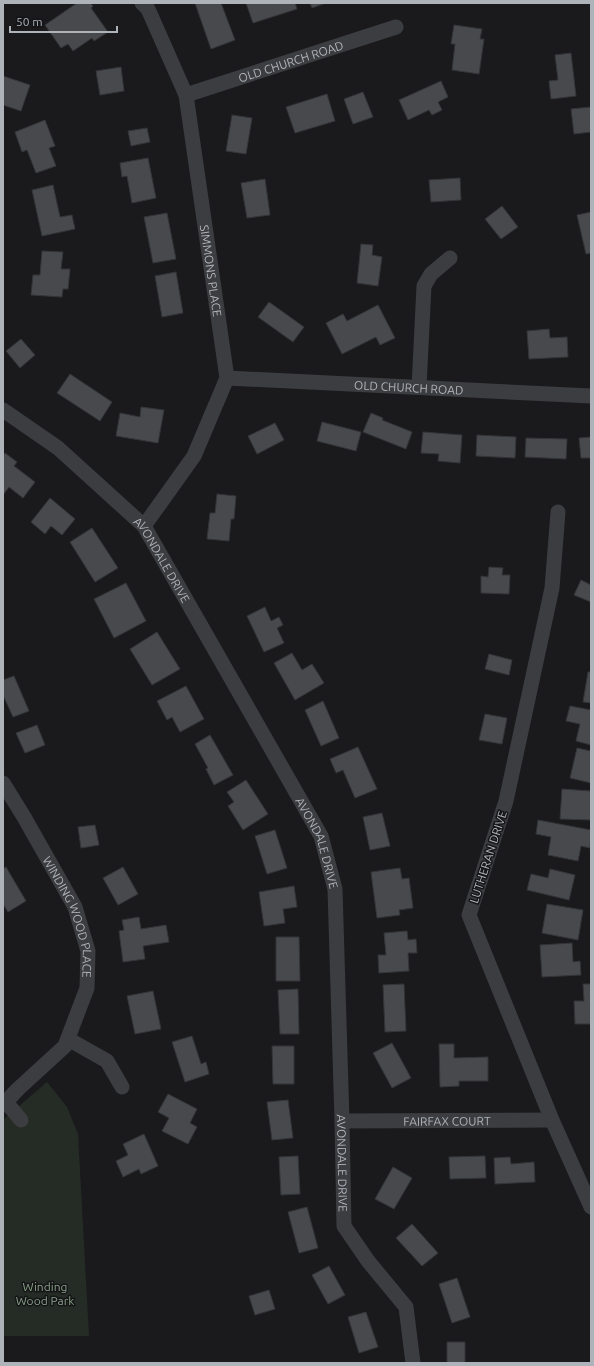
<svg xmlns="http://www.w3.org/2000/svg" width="594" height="1366" viewBox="0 0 594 1366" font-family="Ubuntu,sans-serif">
<rect width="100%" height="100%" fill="#1a1a1c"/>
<path fill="#252c25" d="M47 1082 67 1107 78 1134 89 1336H3V1120Z"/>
<path fill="#47494c" stroke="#343538" d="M77 3H90L93 6 91 8 108 32 94 41 92 38 73 51 68 44 61 48 45 25Z
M195 3H221L235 40 211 49Z
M246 3H295L297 9 253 23Z
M310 3H326L312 8Z
M454 25 482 29 480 39H484L479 74 452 70 455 44H451Z
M571 53 576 96 551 99 549 81 558 80 555 55Z
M121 67 124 91 100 95 96 71Z
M3 76 30 85 21 111 3 105Z
M441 81 448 97 438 102 442 110 432 115 429 110 408 120 399 100Z
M363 92 373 117 353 124 344 99Z
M327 94 335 121 295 133 286 107Z
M591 107V132L574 134 571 109Z
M232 115 252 118 246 154 226 151Z
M45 120 55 146 49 148 56 166 36 173 27 150 22 152 15 132Z
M147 128 150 142 131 146 128 131Z
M148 158 156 198 132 203 127 176 122 177 120 163Z
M460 178 461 200 431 202 429 180Z
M265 179 270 215 247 218 241 183Z
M53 185 60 217 72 215 75 229 42 236 32 190Z
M502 206 518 227 501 239 485 219Z
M591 212V253L586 254 577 215Z
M167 213 176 259 153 263 144 217Z
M361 244 373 245 372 255 382 257 378 286 357 283Z
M42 251 63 252 61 269H70L68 289H63L62 297 31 295 33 275H40Z
M176 272 183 313 162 317 155 276Z
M269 302 304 327 293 342 258 317Z
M378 305 395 338 380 345 376 337 342 354 326 323 343 314 347 321Z
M549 329 550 338 567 337 568 357 529 359 527 331Z
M21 339 35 355 20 368 6 351Z
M70 374 112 402 100 421 57 393Z
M141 407 164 410 158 443 116 436 120 413 140 417Z
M371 413 383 418 382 420 412 432 406 449 363 432Z
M322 422 361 432 356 451 317 441Z
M275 423 284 440 257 454 248 436Z
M423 432 462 435 460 463 438 461 439 454 421 453Z
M477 435 516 437 515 458 476 456Z
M591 437V458H581L579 438Z
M526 438 567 439 566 459 525 457Z
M5 453 17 462 14 466 35 482 23 498 9 487 3 495V456Z
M217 494 236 496 234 519H231L229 541 207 539 210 513H215Z
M50 498 75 519 62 535 51 526 45 534 31 522Z
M92 528 118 568 95 582 70 542Z
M489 567 503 568 502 575H510L509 594 481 593V576L488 577Z
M581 580 591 585V602L574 595Z
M126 583 146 621 114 638 94 599Z
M265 607 271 621 279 617 283 625 277 628 284 643 264 652 247 616Z
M157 632 180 669 152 685 130 649Z
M292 653 302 670 312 664 324 683 295 700 274 663Z
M489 654 512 660 509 675 485 669Z
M588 672H591V703L583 702Z
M14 676 29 711 13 717 3 695V680Z
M186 686 204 719 180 732 172 717 167 720 157 701Z
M323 701 339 738 321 746 305 710Z
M570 706 591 710V745L576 741 580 724 566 721Z
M485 714 507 718 502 744 479 740Z
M37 725 45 745 25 753 16 733Z
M210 735 233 775 214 785 206 769 208 768 195 744Z
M358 747 377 789 355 798 343 770 336 773 330 759Z
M577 748 591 751V783L570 778Z
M246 780 268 814 243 830 228 806 234 802 227 792Z
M562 789 591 791V820L560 819Z
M382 813 390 846 370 850 363 817Z
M538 820 591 830 590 848 581 846 578 861 548 855 551 837 536 834Z
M95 825 99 845 81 848 78 827Z
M275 830 287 868 267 874 255 836Z
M6 867 26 901 8 912 3 904V869Z
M123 867 138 894 118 905 103 878Z
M400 868 402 879 409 878 413 908 399 910 400 915 377 918 371 872Z
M550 869 575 875 569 900 527 890 531 874 548 878Z
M294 886 297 907 283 909 285 923 264 926 259 892Z
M547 904 583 910 578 940 542 933Z
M139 917 141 929 166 925 169 942 143 946 145 959 123 962 119 931 124 930 122 920Z
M407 931 408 940 416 939 417 953H408L409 971 379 973 378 955H386L384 933Z
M276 937H299L300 981H276Z
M572 943 573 962 580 961 581 975 542 977 540 945Z
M404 984 406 1031 385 1032 383 985Z
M583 984H591V1024H575L574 1001H584Z
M298 989 299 1034H280L278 990Z
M153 991 161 1029 135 1034 127 996Z
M192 1036 201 1064 206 1062 209 1074 185 1082 172 1042Z
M392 1043 411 1078 392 1088 373 1053Z
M439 1044H454V1058L488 1057V1081H459V1086L440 1087Z
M272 1046H294V1084H273Z
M168 1094 197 1109 190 1123 197 1127 188 1144 162 1131 169 1118 158 1112Z
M288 1100 293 1138 272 1140 267 1102Z
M144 1134 158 1166 141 1174 139 1169 123 1177 116 1161 128 1155 123 1144Z
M298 1156 300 1194 281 1195 279 1157Z
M485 1156 486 1178 450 1179 449 1157Z
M510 1157 511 1164 534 1162 535 1182 495 1184 494 1158Z
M393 1167 412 1178 394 1209 375 1199Z
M307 1207 318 1248 299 1253 288 1212Z
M412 1224 438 1253 422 1266 396 1238Z
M329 1266 345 1295 328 1304 312 1275Z
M457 1278 470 1317 452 1323 439 1284Z
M269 1290 275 1309 255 1315 249 1296Z
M366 1312 378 1347 359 1353 348 1317Z
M447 1342H465V1363H447Z"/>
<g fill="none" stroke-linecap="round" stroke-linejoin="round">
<g stroke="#3c3d41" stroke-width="15">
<path id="s1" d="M142 3 148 9 186 95 227 378 194 456 144 526"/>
<path id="s2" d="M186 95 396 27"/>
<path id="s3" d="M227 378 591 396"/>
<path d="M419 387 424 286 431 274 450 258"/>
<path id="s4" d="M3 410 58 448 144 526 321 836 335 889 342 1121 344 1226 368 1261 406 1307 413 1363"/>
<path d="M558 512 552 588 506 801 469 915 552 1120 591 1207"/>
<path id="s5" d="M3 783 24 817 75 907 88 951 87 988 65 1046 18 1089 3 1105"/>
<path d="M68 1039 107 1061 122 1087"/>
<path d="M6 1102 21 1120"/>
<path id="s6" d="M342 1121 552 1120"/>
</g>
</g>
<g text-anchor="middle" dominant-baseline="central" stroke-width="3" stroke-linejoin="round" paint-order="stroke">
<g font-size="12" fill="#aeb3ba" stroke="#151517">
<text stroke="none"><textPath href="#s2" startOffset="110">OLD CHURCH ROAD</textPath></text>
<text stroke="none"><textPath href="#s1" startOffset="280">SIMMONS PLACE</textPath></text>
<text stroke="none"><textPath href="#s3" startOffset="182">OLD CHURCH ROAD</textPath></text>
<text stroke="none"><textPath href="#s4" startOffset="221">AVONDALE DRIVE</textPath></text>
<text stroke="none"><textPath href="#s4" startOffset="545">AVONDALE DRIVE</textPath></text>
<text transform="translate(488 857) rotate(-72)">LUTHERAN DRIVE</text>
<text stroke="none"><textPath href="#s5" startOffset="151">WINDING WOOD PLACE</textPath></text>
<text stroke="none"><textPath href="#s6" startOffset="105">FAIRFAX COURT</textPath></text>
<text stroke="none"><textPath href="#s4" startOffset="869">AVONDALE DRIVE</textPath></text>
</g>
<g font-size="12" fill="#89a288" stroke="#151517">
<text x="45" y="1286">Winding<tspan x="45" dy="14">Wood Park</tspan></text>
</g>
</g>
<rect width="594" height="1366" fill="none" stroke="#aeb3ba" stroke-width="8"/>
<path d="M10 26v6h107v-6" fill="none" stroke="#aeb3ba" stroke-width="2"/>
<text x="16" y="26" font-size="12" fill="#aeb3ba" stroke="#151517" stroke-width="3" paint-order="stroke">50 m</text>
</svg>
